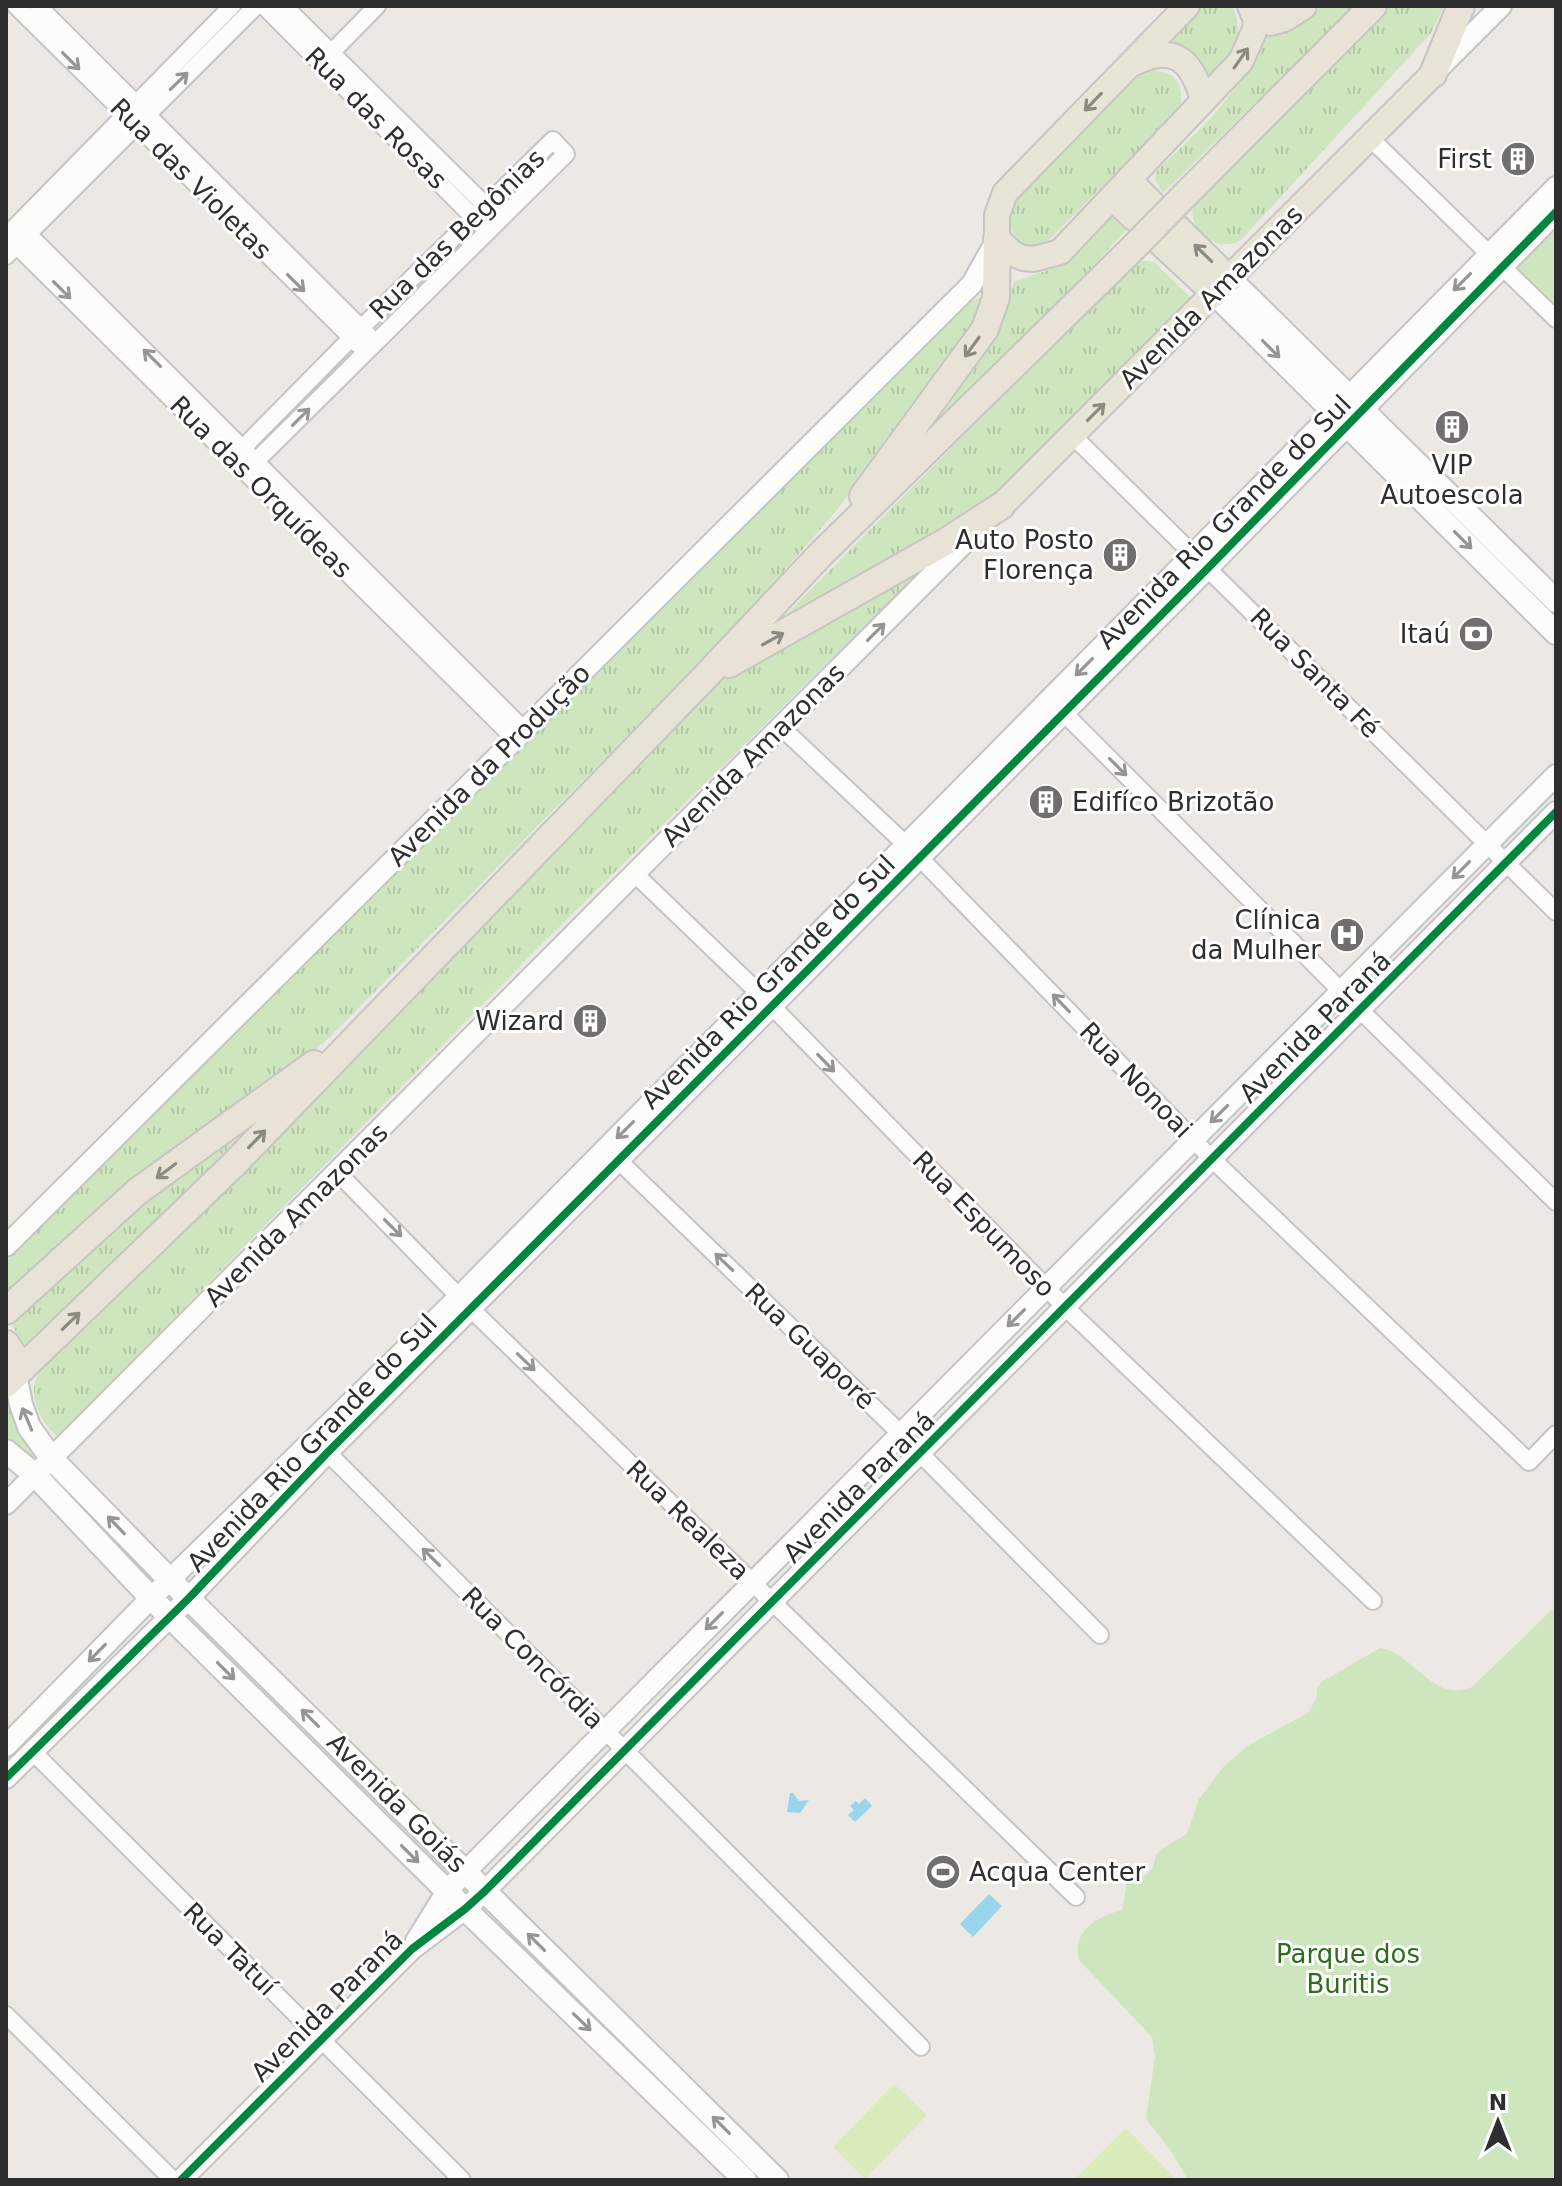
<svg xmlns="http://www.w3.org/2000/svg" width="1562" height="2186" viewBox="0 0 1562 2186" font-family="'DejaVu Sans',sans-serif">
<defs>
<pattern id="grass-tufts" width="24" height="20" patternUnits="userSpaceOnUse" patternTransform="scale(2)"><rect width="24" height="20" fill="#cee6be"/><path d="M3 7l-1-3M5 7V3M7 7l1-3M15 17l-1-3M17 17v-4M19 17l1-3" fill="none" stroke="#b1c6a4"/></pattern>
</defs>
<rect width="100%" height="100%" fill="#ece8e4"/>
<path fill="url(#grass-tufts)" d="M1202 6H1232C1248 35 1228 61 1208 82L1167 45 1194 12Z
M1322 6H1354L1163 193 1155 180 1157 171C1189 139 1225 109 1247 69 1254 56 1258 41 1263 28L1282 31 1310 17Z
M1386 6H1444L1431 33 1241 240C1218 253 1188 233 1193 207Z
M1152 70C1177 74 1183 81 1181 107L1044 245C1032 249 1024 244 1014 237L1007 212 1015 200 1137 76Z
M1116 217 1130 226 849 529 1004 321 1014 282 1057 267 1109 218Z
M1138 260 1154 262 1194 301 535 951 106 1387 60 1437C45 1430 33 1405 34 1388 34 1381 38 1376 41 1370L275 1138 580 815 713 688Z
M980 298 981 306 974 328 837 510 744 617 328 1039 6 1299V1262L915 349 968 302Z
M278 1108 84 1290 27 1348 12 1326 77 1254 244 1123Z
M11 1400 43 1455 36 1462 6 1436V1405Z"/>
<path fill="#cee6be" d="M1556 222V308L1514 266Z
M1556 1606V2180H1188L1170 2149 1146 2119 1155 2056 1152 2037 1079 1960C1071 1930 1099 1916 1122 1910L1127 1883 1146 1875 1153 1868 1156 1855 1162 1849 1187 1834 1199 1799 1224 1766 1249 1745 1308 1713 1317 1697V1687L1323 1681 1380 1648C1415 1654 1433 1704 1472 1687Z"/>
<path fill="#d9eabb" d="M894 2084 927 2115 865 2179 833 2147Z
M1126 2128 1177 2180H1074Z"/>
<path fill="#99d6ec" d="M790 1793H793L799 1801 809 1800 800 1813 787 1812Z
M865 1798 872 1806 855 1822 848 1815 854 1810 850 1806 856 1801 859 1804Z
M989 1894 1002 1906 973 1937 960 1924Z"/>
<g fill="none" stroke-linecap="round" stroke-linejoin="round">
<g stroke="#c5c4c5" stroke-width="20">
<path id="minor" d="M16 6 359 345
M38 6 368 335
M264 6 480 224
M284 6 492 212
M325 59 377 6
M1370 138 1556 319
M18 224 524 730
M12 230 232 6
M6 235 515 739
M6 256 256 6
M1072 435 1556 912
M232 459 361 328 553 140 566 154 245 472
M1063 712 1360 1010 1556 1202
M781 727 919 857 1212 1159 1529 1462 1556 1434
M635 874 760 994 1065 1307 1373 1601
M619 1161 900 1433 1100 1635
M338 1173 470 1308 1076 1897
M320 1445 921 2047
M32 1751 462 2180
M6 2015 173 2180"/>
</g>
<g stroke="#c5c4c5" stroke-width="24">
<path id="tertiary" d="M1439 68 1501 6
M6 1246 972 284 996 241
M6 1504 977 530
M6 1746 151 1598 460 1296 1556 187
M6 1778 189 1598 327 1453 1209 567 1556 212
M416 1941 447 1891 466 1871 1556 775
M181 2180 412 1949 465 1909 485 1891 1556 812"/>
</g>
<g stroke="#c5c4c5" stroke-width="26">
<path id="secondary" d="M1230 279 1556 601
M1215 294 1556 633
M15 1375 21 1404 29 1427 52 1459 171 1581 777 2180
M6 1451 35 1475 151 1598 465 1909 745 2180"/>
</g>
<g stroke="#c6c5c4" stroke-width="28">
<path id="primary" d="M1187 6 1005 193 997 215V238L1012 253 1023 258 1034 259 1060 252 1241 61 1255 29 1256 20 1250 6
M1134 63C1174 43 1192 60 1203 100
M1130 181 1152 203
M1113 199 1135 219
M1176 226 1230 279
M1161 244 1215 294
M1001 506 1433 74"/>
</g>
<g stroke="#c6c5c4" stroke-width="30">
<path id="trunk" d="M1254 11 1270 22 1284 18 1303 6
M1433 74 1461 6
M1186 194 1373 6
M863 496 985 329 996 298 997 238
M729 664 947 541 1001 506
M6 1311 138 1191 314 1064
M6 1344 16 1359 15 1375
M6 1384 234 1164 705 677 821 554 1131 250"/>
</g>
<use href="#minor" stroke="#fcfcfb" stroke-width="16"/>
<use href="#tertiary" stroke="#fcfcfb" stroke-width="20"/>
<use href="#secondary" stroke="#fcfcfb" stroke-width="22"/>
<use href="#primary" stroke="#e8e4d6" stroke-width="24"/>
<use href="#trunk" stroke="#e9e2d6" stroke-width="26"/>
<g stroke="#c6c5c4" stroke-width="30" stroke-linecap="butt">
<path id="trunk-bridge" d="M1131 250 1186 194"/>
</g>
<use href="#trunk-bridge" stroke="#e9e2d6" stroke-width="26"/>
<g stroke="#fff" stroke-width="13">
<path id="cycleway" d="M6 1778 189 1598 327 1453 1209 567 1556 212
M181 2180 412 1949 465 1909 485 1891 1556 812"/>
</g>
<use href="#cycleway" stroke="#00873e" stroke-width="8"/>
</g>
<defs><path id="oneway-shaft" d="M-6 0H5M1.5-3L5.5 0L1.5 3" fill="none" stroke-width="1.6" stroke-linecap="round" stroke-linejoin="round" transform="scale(2)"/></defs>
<g stroke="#8b8982">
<use href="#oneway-shaft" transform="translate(1241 58) rotate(-55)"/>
<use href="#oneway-shaft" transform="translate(1093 102) rotate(134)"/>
<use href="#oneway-shaft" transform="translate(1203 253) rotate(-136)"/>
<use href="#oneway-shaft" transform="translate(1096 412) rotate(-45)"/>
</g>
<g stroke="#959594">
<use href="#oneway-shaft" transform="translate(71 61) rotate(45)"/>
<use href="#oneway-shaft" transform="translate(179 81) rotate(-44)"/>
<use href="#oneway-shaft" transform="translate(1462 282) rotate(135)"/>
<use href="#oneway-shaft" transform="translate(296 283) rotate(45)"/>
<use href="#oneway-shaft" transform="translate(62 290) rotate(45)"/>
<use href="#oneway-shaft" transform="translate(1271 349) rotate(45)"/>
<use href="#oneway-shaft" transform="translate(152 358) rotate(-135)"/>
<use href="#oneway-shaft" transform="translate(301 417) rotate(-45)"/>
<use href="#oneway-shaft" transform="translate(1463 540) rotate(45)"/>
<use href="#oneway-shaft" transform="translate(876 632) rotate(-45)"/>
<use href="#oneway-shaft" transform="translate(1084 667) rotate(135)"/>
<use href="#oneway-shaft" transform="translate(1118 767) rotate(45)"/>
<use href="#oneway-shaft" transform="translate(1461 870) rotate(135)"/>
<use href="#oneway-shaft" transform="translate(1061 1003) rotate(-134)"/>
<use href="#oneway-shaft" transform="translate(826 1063) rotate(46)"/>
<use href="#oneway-shaft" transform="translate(1219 1114) rotate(135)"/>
<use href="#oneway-shaft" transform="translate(625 1130) rotate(135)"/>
<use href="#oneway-shaft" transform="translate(393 1228) rotate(45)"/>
<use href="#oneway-shaft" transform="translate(724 1262) rotate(-136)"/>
<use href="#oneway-shaft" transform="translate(1016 1318) rotate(135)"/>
<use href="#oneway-shaft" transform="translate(526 1362) rotate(44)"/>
<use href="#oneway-shaft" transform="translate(27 1419) rotate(-113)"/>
<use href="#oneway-shaft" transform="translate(116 1525) rotate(-134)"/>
<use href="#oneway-shaft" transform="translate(431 1557) rotate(-135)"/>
<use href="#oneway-shaft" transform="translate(714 1621) rotate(135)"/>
<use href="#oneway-shaft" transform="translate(97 1653) rotate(134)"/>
<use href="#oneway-shaft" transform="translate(226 1671) rotate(45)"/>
<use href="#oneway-shaft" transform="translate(310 1718) rotate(-135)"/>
<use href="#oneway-shaft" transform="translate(410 1854) rotate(45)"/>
<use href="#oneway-shaft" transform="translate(536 1942) rotate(-135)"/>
<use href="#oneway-shaft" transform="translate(582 2022) rotate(44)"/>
<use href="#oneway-shaft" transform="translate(721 2125) rotate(-135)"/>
</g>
<g stroke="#8c8882">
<use href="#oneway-shaft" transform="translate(972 347) rotate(126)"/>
<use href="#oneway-shaft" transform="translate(773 639) rotate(-29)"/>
<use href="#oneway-shaft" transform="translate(257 1139) rotate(-46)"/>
<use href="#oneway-shaft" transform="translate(166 1171) rotate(143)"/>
<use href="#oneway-shaft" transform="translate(71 1321) rotate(-44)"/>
</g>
<defs>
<g id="building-disc" transform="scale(1.8)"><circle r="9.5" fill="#706f6e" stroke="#fff"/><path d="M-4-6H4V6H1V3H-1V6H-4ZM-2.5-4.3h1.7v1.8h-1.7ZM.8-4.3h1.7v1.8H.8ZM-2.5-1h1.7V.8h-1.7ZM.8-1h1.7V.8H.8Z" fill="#fff"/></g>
<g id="bank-disc" transform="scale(1.8)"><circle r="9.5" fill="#706f6e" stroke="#fff"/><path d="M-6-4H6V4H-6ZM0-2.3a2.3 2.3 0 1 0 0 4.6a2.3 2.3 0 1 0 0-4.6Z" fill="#fff"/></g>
<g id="hospital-disc" transform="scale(1.8)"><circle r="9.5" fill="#706f6e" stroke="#fff"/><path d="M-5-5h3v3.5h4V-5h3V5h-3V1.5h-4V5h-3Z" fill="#fff"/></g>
<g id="stadium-disc" transform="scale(1.8)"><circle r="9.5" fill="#706f6e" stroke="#fff"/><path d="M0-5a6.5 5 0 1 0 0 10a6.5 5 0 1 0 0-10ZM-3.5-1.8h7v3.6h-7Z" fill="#fff"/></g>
</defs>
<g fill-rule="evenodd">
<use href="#building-disc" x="1518" y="159"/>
<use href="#building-disc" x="1452" y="427"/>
<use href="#building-disc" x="1120" y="555"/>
<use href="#bank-disc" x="1476" y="634"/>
<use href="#building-disc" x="1046" y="802"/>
<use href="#hospital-disc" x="1347" y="935"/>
<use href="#building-disc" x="590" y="1021"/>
<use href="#stadium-disc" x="943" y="1872"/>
</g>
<g text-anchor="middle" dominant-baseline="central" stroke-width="6" stroke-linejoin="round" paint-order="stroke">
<g font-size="26" fill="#2e2e2e" stroke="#fff">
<text transform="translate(376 118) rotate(45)">Rua das Rosas</text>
<text transform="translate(191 179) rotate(45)">Rua das Violetas</text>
<text transform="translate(457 234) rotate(-44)">Rua das Begônias</text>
<text transform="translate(1211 297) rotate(-45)">Avenida Amazonas</text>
<text transform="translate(261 487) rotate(45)">Rua das Orquídeas</text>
<text transform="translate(1224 522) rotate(-45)">Avenida Rio Grande do Sul</text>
<text transform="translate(1315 673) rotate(45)">Rua Santa Fé</text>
<text transform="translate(753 755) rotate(-45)">Avenida Amazonas</text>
<text transform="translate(489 765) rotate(-45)">Avenida da Produção</text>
<text transform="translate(768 982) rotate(-45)">Avenida Rio Grande do Sul</text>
<text transform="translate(1315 1027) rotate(-45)">Avenida Paraná</text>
<text transform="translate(1136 1080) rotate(46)">Rua Nonoai</text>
<text transform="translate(296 1215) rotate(-45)">Avenida Amazonas</text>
<text transform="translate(984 1224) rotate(46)">Rua Espumoso</text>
<text transform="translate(810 1346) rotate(44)">Rua Guaporé</text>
<text transform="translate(312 1443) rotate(-46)">Avenida Rio Grande do Sul</text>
<text transform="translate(859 1487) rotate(-45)">Avenida Paraná</text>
<text transform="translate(688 1520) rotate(44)">Rua Realeza</text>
<text transform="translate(533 1658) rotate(45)">Rua Concórdia</text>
<text transform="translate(397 1803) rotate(45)">Avenida Goiás</text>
<text transform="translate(230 1949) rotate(45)">Rua Tatuí</text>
<text transform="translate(327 2006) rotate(-45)">Avenida Paraná</text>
</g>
<g font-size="26" fill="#2e2e2e" stroke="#fff" text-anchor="end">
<text x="1492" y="159">First</text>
<text x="1452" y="465" text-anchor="middle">VIP<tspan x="1452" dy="30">Autoescola</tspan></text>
<text x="1094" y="540">Auto Posto<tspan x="1094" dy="30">Florença</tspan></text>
<text x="1450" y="634">Itaú</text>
<text x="1072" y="802" text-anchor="start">Edifíco Brizotão</text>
<text x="1321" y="920">Clínica<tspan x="1321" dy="30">da Mulher</tspan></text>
<text x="564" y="1021">Wizard</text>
<text x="969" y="1872" text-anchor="start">Acqua Center</text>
</g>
<g font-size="26" fill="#2c6e1b" stroke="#fff">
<text x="1348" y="1954">Parque dos<tspan x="1348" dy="30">Buritis</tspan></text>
</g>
</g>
<rect width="1562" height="2186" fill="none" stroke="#2e2e2e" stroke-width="16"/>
<g transform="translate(1498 2122)" stroke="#ffffff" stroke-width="6" paint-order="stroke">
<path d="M0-6L14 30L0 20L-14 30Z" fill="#2e2e2e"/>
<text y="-12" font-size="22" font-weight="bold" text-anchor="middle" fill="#2e2e2e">N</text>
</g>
</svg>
